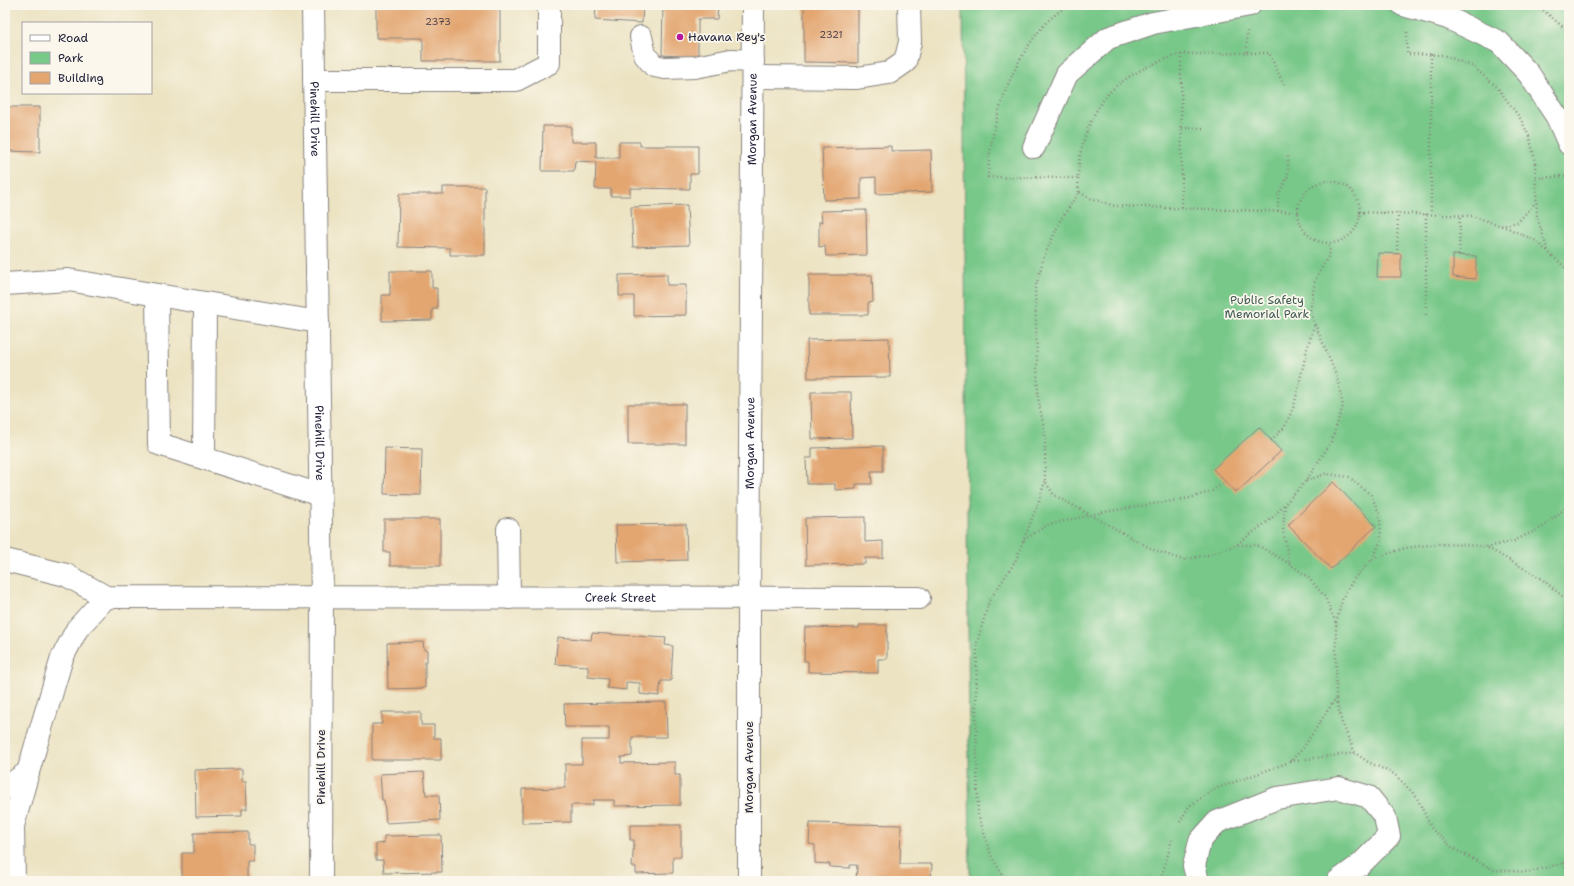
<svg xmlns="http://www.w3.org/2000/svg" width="1574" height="886" viewBox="0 0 1574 886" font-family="'Shantell Sans',sans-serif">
<rect width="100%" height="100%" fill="#fbf7ec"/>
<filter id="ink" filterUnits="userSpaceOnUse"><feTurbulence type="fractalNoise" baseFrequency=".025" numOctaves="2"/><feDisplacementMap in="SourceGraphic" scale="8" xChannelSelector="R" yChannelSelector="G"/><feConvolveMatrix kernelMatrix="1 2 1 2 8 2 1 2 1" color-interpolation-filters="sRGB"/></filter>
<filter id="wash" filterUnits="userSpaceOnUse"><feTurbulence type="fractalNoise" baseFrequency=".012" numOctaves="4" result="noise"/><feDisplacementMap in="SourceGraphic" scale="16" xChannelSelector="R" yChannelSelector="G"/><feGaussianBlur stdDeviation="0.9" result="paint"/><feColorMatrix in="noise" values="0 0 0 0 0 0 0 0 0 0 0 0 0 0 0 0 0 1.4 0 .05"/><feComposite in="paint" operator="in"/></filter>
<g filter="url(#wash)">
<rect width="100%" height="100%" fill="#ece3c2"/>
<path fill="#78c889" stroke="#4d7562" d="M963 5H1569V881H970Z"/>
<g id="blocks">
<path fill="#e3a671" d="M376 5H500V61H423V38H376Z
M596 5H643L642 23 595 20Z
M663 5H718L717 19H698V57L662 55Z
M804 5H858V63L804 62Z
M5 107H40V152L5 151Z
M543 126H571V142H596V158H619V142H640V146H698V174H690V189L630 188V196H611V189H595L596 162 575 161 574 171H542Z
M891 146V151L931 150 932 192 876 194V177L861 178V199L824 200 822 148Z
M443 187H485V255H450V248L398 247 399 194H443Z
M687 205 689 245 633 247 631 207Z
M866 210 867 255 826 256 825 246 819 247V222H822L821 211Z
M1378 253 1401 254V277H1377Z
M1453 255 1476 256V279L1453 277Z
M390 271H432V288H437V309H432V320L382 321V295H390Z
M667 274V285H686V315L634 316V296H619V275Z
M809 275H872L873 302 868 303V315H809Z
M889 338 890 377 808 378 807 340Z
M811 392H851L852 438 812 439Z
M628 404H685V444H628Z
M1259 427 1281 451 1236 493 1213 469Z
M883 446V471H871L872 484H856V489L835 490V484H807L806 458H812V448Z
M385 448 422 449 421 495 384 494Z
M1333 482 1376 526 1331 569 1288 525Z
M865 517V542L883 541V558H865V564L806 565 805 518Z
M384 519H440V566H390V552H384Z
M686 524 687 560 617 562 616 525Z
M859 625H887V659H878V673L808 672V661H804L805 627 859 628Z
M592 633 666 638 665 645 673 646 671 681H661L659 696 640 694V683L626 682V690L607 688 608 679 588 677V666L555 664 558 637 591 640Z
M423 642 424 650H427V662H425V688L388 689 387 643Z
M666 702 667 737H632V756L621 757V763L675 762V775H680V805L614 806V800H593V805H571V822L522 823V789L565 788V764H582V740H609V727H565L564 704Z
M382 712H421V725H434V738H441V760H372V724H382Z
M242 769V781H246L247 809H242V816L196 817 195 770Z
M424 772 426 795H439L440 820 386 823 384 800H382L380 774Z
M810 823 901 825 900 864H932L931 881H856L857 865H850V868L830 867V864L815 863V845L809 844Z
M630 825H681V857H673V873L636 874V867H632L634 840H630Z
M248 832V844H253V861H247V879L182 880V853H194V833Z
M441 835 442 872 384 873 383 860H376V844L384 843V836Z"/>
</g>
</g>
<g filter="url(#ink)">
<use href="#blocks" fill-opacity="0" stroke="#87827e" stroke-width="1"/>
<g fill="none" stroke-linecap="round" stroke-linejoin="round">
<g stroke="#87827e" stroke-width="24">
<g id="minor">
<path id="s1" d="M313 5 322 598 321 881"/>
<path d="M1403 5 1448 18 1499 42 1529 74 1557 117 1569 144"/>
<path d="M641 37 645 55 654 66 665 68 695 67 731 60 753 61"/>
<path d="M753 77 857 78 889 73 905 62 910 42 909 5"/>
<path d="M314 80H516L549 63V5"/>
<path d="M1034 147 1067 74 1108 38 1153 23 1250 5"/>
<path d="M5 284 68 280 318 322"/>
<path d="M157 295 159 444 320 495"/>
<path d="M204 458 205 303"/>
<path d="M508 529 509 598"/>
<path id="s2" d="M5 560 66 575 106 597 919 598"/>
<path d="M5 788 28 772 62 658 77 629 106 597"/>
<path d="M14 881 13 826 28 772"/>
<path id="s3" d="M749 881V598L753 5"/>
<path d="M1198 881 1194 866 1200 841 1217 822 1277 798 1339 788 1369 797 1385 817 1389 836 1360 865 1338 881"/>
</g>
</g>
<path stroke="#87827e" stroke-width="2.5" stroke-dasharray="1 3" stroke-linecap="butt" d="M1068 5C1060 11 1051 17 1044 25 1009 66 990 123 988 177L1077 178
M1537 5 1569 32
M1407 32V54L1443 55 1472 66 1497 87 1520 118 1529 136 1535 160 1537 217 1548 251
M1247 53H1269L1284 85
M1181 54 1182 208
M1431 54V213
M1182 128H1205
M1536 178 1569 176
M1298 212a31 31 0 1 1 62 0a31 31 0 1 1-62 0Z
M1079 192C1075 159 1086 120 1108 94 1123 77 1157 60 1180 55 1186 53 1194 54 1201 54 1217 54 1232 53 1247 53V31
M1278 211V195L1288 176V155
M1298 212 1115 206 1090 198 1079 192 1060 221 1044 257 1035 289 1038 397 1045 434V481L1054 495 1154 550 1183 560 1208 555 1236 545 1271 519 1306 481 1331 442 1343 406 1337 377 1310 312 1315 280 1330 253 1329 243
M1359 212 1472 216 1508 228 1536 241 1569 271
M1426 214V316
M1501 226 1518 222 1536 202
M1397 254 1398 213
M1459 255 1460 215
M1271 440 1284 428 1294 406 1307 349 1315 323
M1306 481 1325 474 1349 477 1371 495 1380 515 1381 540 1373 559 1405 548 1438 544 1469 545 1488 547 1514 541 1543 527 1569 505
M1285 505 1283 531 1290 565
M1024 540 1047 525 1104 512 1190 498 1212 491 1225 482
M1488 548 1542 579 1569 602
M1336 623 1343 597 1355 577 1373 559
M1336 699 1342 723 1355 753 1368 762 1394 774 1416 796 1432 829 1454 849 1494 870 1529 872 1564 863 1569 860
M1290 761 1355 753
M1180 822 1189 806 1215 789 1290 762 1303 748 1336 698V623L1325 597 1307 576 1285 561 1257 545H1236
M1564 863 1569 881
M1006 881 991 855 978 814 976 708 977 643 989 601 1015 562 1039 501 1045 481
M1157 881 1161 878 1172 840"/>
<use href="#minor" stroke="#fff" stroke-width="22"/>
</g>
</g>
<circle fill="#b5179e" stroke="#fbf7ec" stroke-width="1.5" cx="680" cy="37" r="4"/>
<g text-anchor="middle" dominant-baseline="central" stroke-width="3.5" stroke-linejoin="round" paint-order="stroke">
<g font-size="10" fill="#524348">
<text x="438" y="21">2373</text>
<text x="831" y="34">2321</text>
</g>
<g font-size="12" fill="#22223b" stroke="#fbf7ec" text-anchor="start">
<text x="688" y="37">Havana Rey's</text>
</g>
<g font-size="12" fill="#22223b" stroke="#fbf7ec">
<text stroke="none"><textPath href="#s1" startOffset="114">Pinehill Drive</textPath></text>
<text stroke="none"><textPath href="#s3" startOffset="762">Morgan Avenue</textPath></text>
<text stroke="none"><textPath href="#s1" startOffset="438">Pinehill Drive</textPath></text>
<text stroke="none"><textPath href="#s3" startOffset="438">Morgan Avenue</textPath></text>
<text stroke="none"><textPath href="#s2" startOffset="623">Creek Street</textPath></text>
<text transform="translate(321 767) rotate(-90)">Pinehill Drive</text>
<text transform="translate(749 767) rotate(-90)">Morgan Avenue</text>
</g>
<g font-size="12" fill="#405c56" stroke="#fbf7ec">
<text x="1267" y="300">Public Safety<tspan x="1267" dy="14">Memorial Park</tspan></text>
</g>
</g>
<rect width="1574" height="886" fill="none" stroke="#fbf7ec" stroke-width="20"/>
<rect x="22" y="22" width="130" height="72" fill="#fbf7ec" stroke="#a4a2a5"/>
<rect x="30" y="35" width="20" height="6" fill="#ffffff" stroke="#a4a2a5"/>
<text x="58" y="42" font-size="12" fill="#22223b">Road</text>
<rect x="30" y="52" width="20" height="12" fill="#78c889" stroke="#a4a2a5"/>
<text x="58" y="62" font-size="12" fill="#22223b">Park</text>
<rect x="30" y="72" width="20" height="12" fill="#e3a671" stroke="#a4a2a5"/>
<text x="58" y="82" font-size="12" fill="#22223b">Building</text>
</svg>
